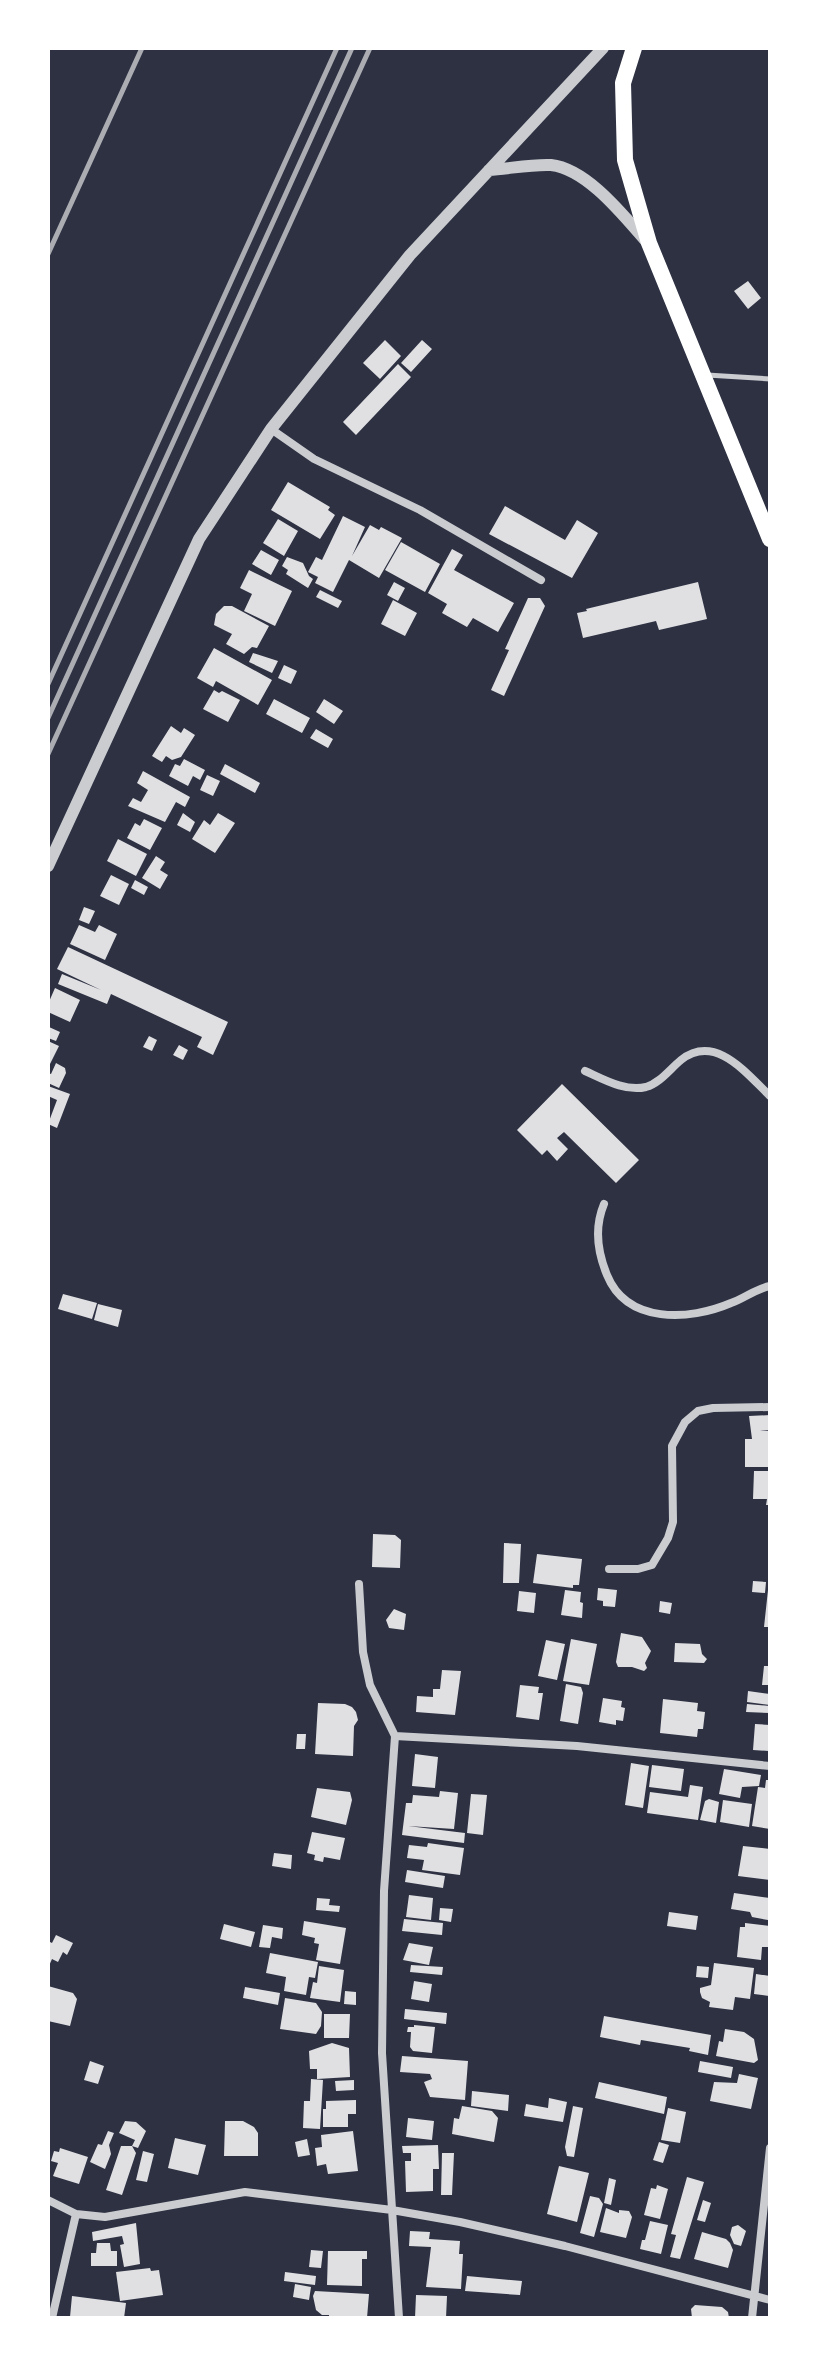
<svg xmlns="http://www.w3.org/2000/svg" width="818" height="2366" viewBox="0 0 818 2366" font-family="Raleway,sans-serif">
<rect width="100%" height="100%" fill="#2d3142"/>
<path fill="#e0e0e3" d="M748 281 761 298 748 309 734 291Z
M385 340 401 356 380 379 363 363Z
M422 340 432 349 411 372 401 363Z
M398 364 411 377 356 435 343 422Z
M288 482 330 507 328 510 335 515 320 539 271 510Z
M505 506 565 540 577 520 598 533 572 578 489 534Z
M343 516 365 527 352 556 370 525 379 530 381 527 402 538 379 578 349 560 333 592 315 583 318 577 308 572 316 557 322 560Z
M278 519 298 531 284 556 263 543Z
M401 542 440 564 425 592 385 570Z
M452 549 463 555 454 570 514 603 498 632 473 618 467 627 442 613 447 604 428 593Z
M261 550 279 560 271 575 252 564Z
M287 557 303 563 309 576 313 579 308 588 286 574 288 570 282 566Z
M249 570 292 591 275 626 244 611 252 594 240 588Z
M394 582 405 588 398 601 387 595Z
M698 582 707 619 659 630 656 621 583 638 577 613 587 611 586 609Z
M320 590 342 601 338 608 316 597Z
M528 598H540L545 606 504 696 491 690 509 650 505 649Z
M393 600 417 613 405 636 381 624Z
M224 606H232L269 626 257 648 252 647 244 654 226 644 232 634 214 625 216 614Z
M214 648 272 680 258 705 216 681 213 687 197 678Z
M253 653 278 661 272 673 249 662Z
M284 665 297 671 291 684 278 678Z
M214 690 219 693 222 691 240 700 228 722 203 709Z
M274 699 310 718 302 733 266 714Z
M324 699 343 711 334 724 316 712Z
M171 726 181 733 184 728 195 735 181 757 172 760 166 756 162 762 152 756Z
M316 729 333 739 328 748 310 738Z
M184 759 205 770 200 780 193 776 188 786 169 776 175 764 180 766Z
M225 764 260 783 255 793 220 774Z
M143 771 190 797 185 807 176 802 165 822 128 806 133 798 141 802 148 790 137 783Z
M207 775 220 781 213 796 200 790Z
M183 813 195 822 190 832 177 825Z
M218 813 235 823 215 853 192 839 204 820 210 825Z
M144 819 162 828 150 850 127 838 135 823 140 826Z
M118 839 147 854 136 876 107 861Z
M156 856 165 862 160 870 168 875 160 889 142 878Z
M111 875 129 884 119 905 100 896Z
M135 880 148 887 144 895 131 888Z
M84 907 95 911 89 924 79 920Z
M79 925 95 932 99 925 117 934 105 960 70 944Z
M68 947 228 1022 213 1055 197 1047 202 1037 111 994 107 1004 58 984 62 974 101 990 57 969Z
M55 988 80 1000 70 1022 48 1012V1004Z
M49 1027 60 1032 56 1041 48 1038Z
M149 1036 157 1040 152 1051 143 1047Z
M48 1041 59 1046 48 1068Z
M179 1045 188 1050 183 1060 173 1055Z
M56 1063 65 1068 66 1073 59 1088 48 1083V1073L51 1074Z
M562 1084 639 1160 616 1183 564 1132 557 1138 568 1149 557 1161 547 1150 542 1155 517 1130Z
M48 1086 70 1094 57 1128 48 1124 57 1100 48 1096Z
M63 1294 97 1303 92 1319 58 1309Z
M98 1304 122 1310 118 1327 94 1320Z
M770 1415V1430H760L770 1431V1467H745V1439H752L749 1416Z
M754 1471H770V1505H766L767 1499H753Z
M373 1534 395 1535 401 1540 400 1568 372 1567Z
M504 1543 521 1544 519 1583H503Z
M537 1554 582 1559 579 1585H573V1588L533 1583Z
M753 1581 766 1582 765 1593 752 1592Z
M598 1588 617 1590 615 1607 603 1606V1601L597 1600Z
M565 1590 581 1592 580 1602 583 1603 582 1618 561 1615Z
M768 1590H770V1627H764Z
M519 1591 536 1593 534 1613 517 1611Z
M660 1601 672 1603 670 1614 659 1612Z
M394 1609 406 1614 404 1630 389 1628 386 1620Z
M621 1633 642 1637 651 1651 645 1663 647 1668 644 1671 632 1667H618L616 1662Z
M571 1639 597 1644 589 1685 563 1681Z
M546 1640 565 1644 557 1680 538 1676Z
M675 1643 700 1644 702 1654 707 1659 704 1663 674 1662Z
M764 1666H770V1685H762Z
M442 1670 461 1671 455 1715 416 1712 417 1696 433 1697V1689H440Z
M566 1684 581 1687 583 1693 578 1724 560 1721Z
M520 1685 539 1687 538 1693H543L539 1720 516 1717Z
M748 1691 770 1694V1705L747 1702Z
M603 1698 622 1701 621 1707 625 1708 623 1721 616 1720V1725L599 1722Z
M663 1699 698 1703 697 1711 705 1712 703 1729H698L697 1737 660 1733Z
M318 1703 345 1704 352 1707 356 1712 358 1720 354 1726 353 1756 315 1754Z
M747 1704 770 1706V1713L746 1712Z
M755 1724 770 1725 769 1751 753 1750Z
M297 1734H306L305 1749H296Z
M415 1754 438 1757 435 1788 412 1786Z
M631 1763 649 1766 643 1808 625 1805Z
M652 1765 684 1769 681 1791 649 1787Z
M724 1769 761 1775 759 1786 742 1787 740 1798 719 1794Z
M766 1780H770V1829L752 1826 758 1787 765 1788Z
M690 1785 703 1787 698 1820 647 1813 650 1792 688 1797Z
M317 1788 350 1792 352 1800 346 1825 311 1817Z
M440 1791 458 1793 454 1829 408 1826 465 1833 464 1843 402 1835 406 1803H412L413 1795 439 1797Z
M471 1794 487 1795 483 1835 467 1833Z
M709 1799 719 1802 716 1823 700 1820 705 1801Z
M723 1800 752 1804 749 1827 720 1822Z
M312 1832 345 1838 340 1860 324 1857 323 1862 314 1860 315 1855 307 1853Z
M428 1843 464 1848 460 1875 422 1870 424 1860 407 1858 409 1845 427 1847Z
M743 1846 770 1849V1880L738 1876Z
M274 1853 292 1855 291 1869 272 1866Z
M407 1870 445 1876 443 1888 405 1882Z
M734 1893 770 1898 768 1920 752 1917 750 1912 731 1909Z
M409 1895 433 1898 431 1920 406 1917Z
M317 1898 330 1899 329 1905 340 1906 339 1912 316 1910Z
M440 1908 453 1909 451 1922 439 1920Z
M669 1912 698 1916 696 1930 667 1926Z
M404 1919 443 1923 442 1935 402 1931Z
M304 1921 346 1928 340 1964 316 1960 319 1944 314 1943 315 1938 302 1935Z
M745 1923 770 1926V1947H762L761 1960 737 1957 740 1927H745Z
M224 1924 255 1932 251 1947 220 1939Z
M263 1925 283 1928 282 1939 272 1937 270 1948 259 1947Z
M56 1935 73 1943 67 1955 63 1952 58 1962 52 1959 48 1968V1941L52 1943Z
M409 1943 433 1947 429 1965 403 1960Z
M270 1953 318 1962 315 1978 309 1977 306 1995 284 1991 286 1977 266 1973Z
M714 1963 754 1968 750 1999 735 1997 733 2010 709 2007 710 2002 702 1998 700 1992V1988L711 1985Z
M411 1965 443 1967 442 1975 410 1972Z
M319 1966 344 1970 340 2002 310 1998 313 1982 317 1983Z
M697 1966 709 1967 708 1978 696 1977Z
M756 1974 770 1976 769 1996 754 1994Z
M414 1981 432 1984 429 2002 411 1999Z
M48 1986 73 1993 77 1999 70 2026 48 2021Z
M245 1987 280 1993 278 2005 243 1998Z
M345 1991 356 1992V2005L344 2004Z
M285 1998 316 2003 322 2012 321 2026 316 2034 280 2029Z
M405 2009 447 2013 446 2024 404 2019Z
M324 2014H350L349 2038H324Z
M604 2016 711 2035 708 2055 689 2051 690 2048 641 2040 640 2045 600 2037Z
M414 2025 435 2027 432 2053 413 2051 410 2047 411 2032H407L408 2027H414Z
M725 2029 744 2032 754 2039 758 2060 754 2063 716 2056 719 2041 723 2042Z
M332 2043 349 2048 350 2077 317 2079V2069H310L309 2051Z
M402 2056 468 2061 465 2100 430 2097 424 2082 432 2079 430 2074 400 2072Z
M90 2061 104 2066 98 2084 84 2080Z
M700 2061 733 2067 731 2078 698 2072Z
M739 2074 758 2078 751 2109 710 2101 714 2082 737 2083Z
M311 2079 323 2080 320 2129 303 2128 304 2101H310Z
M354 2080V2090L336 2091 335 2081Z
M599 2082 667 2097 664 2114 595 2098Z
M472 2091 509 2095 508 2111 471 2106Z
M549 2098 567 2102 563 2122 524 2116 526 2104 548 2108Z
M356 2100V2114H348V2127H323V2109H326V2101Z
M462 2106 492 2111 498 2118 494 2142 452 2134 454 2118 459 2119Z
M573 2106 583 2108 574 2157 567 2156 565 2147Z
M668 2108 686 2112 680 2143 661 2140Z
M408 2118 434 2121 432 2140 406 2137Z
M125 2121 136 2122 146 2131 138 2148 132 2146 135 2140 119 2133Z
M225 2121H243L254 2127 258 2133V2156H224Z
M108 2131 114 2133 109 2145 111 2154 105 2169 90 2162 98 2144 102 2145Z
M353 2131 358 2171 328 2174 326 2164 317 2166 315 2148 322 2147 321 2135Z
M175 2138 206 2145 198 2175 168 2168Z
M307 2139 310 2155 298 2157 295 2142Z
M659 2142 669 2145 663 2163 653 2160Z
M438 2145 439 2169H433V2191L406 2192 405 2161H411V2153H403L402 2146Z
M121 2146H132L136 2153 122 2195 106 2190Z
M60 2148 88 2157 79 2184 53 2176 58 2163 51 2161 54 2151 59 2152Z
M143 2151 154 2154 147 2182 136 2180Z
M442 2153H454L452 2195H441Z
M559 2166 589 2173 577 2222 547 2214Z
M687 2177 704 2182 680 2259 670 2257 676 2235 671 2234Z
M609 2178 616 2180 611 2205 604 2203Z
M657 2185 668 2189 660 2219 644 2215 651 2188 656 2189Z
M590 2196 599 2198 603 2204 594 2237 580 2233Z
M703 2200 711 2203 705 2222 697 2220Z
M606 2208 619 2213V2210L629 2211 632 2217 626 2238 600 2232Z
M650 2221 668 2225 661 2254 640 2249 642 2240H645Z
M136 2223 140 2264 124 2267 120 2245 124 2244 122 2236 93 2241 92 2232Z
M738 2225 746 2231 741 2246 734 2244 730 2235 732 2227Z
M410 2231 430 2232 429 2239 460 2241 459 2254H463L461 2289 426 2287 431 2247 409 2246Z
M702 2232 726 2239 730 2243 733 2250 728 2268 694 2259Z
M97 2243H110L111 2251H117V2266H91V2253H96Z
M311 2250 323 2251 321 2268 309 2267Z
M328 2251H367V2259H362V2286L327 2285Z
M150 2268 151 2271 159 2270 163 2295 120 2301 116 2272Z
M285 2272 316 2276 315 2285 284 2281Z
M467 2276 522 2281 520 2295 465 2291Z
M295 2284 311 2287 309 2300 293 2297Z
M315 2291 369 2294 367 2318H329V2315H322L316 2310 313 2296Z
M416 2295 447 2296 446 2318H415Z
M72 2296 126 2303 124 2318 70 2317Z
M695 2305 722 2307 728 2312 729 2318H692L691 2309Z"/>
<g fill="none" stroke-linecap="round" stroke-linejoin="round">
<path stroke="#caccd0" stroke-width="5" d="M707 375 770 379"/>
<path stroke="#caccd0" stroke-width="8" d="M271 429 314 459 420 510 541 580
M585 1071C603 1079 625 1092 646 1087 660 1083 670 1069 681 1060 715 1033 746 1073 770 1096
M604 1204C594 1228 597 1251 607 1275 627 1324 689 1321 731 1303 745 1298 755 1289 770 1286
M609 1569H638L652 1565 668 1538 673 1522 672 1446 685 1422 698 1411 713 1408 770 1407
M359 1584 363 1652 370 1685 395 1736 384 1891 382 2053 399 2318
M395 1736 577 1746 770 1766
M48 2200 76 2214 105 2217 245 2192 392 2210 460 2222 565 2246 770 2300
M52 2318 76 2214
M752 2318 770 2148"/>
<path stroke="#caccd0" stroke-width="12" d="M489 170C508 169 531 164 551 165 587 169 623 215 646 241
M48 866 199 539 271 429 410 255 603 48"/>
<path stroke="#fff" stroke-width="16" d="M634 48 623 83 625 160 649 243 770 539"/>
<path stroke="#abadb3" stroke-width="5" d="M48 254 142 48
M48 684 337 48
M48 718 352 48
M48 754 370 48"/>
</g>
<rect width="818" height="2366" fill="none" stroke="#ffffff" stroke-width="100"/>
</svg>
